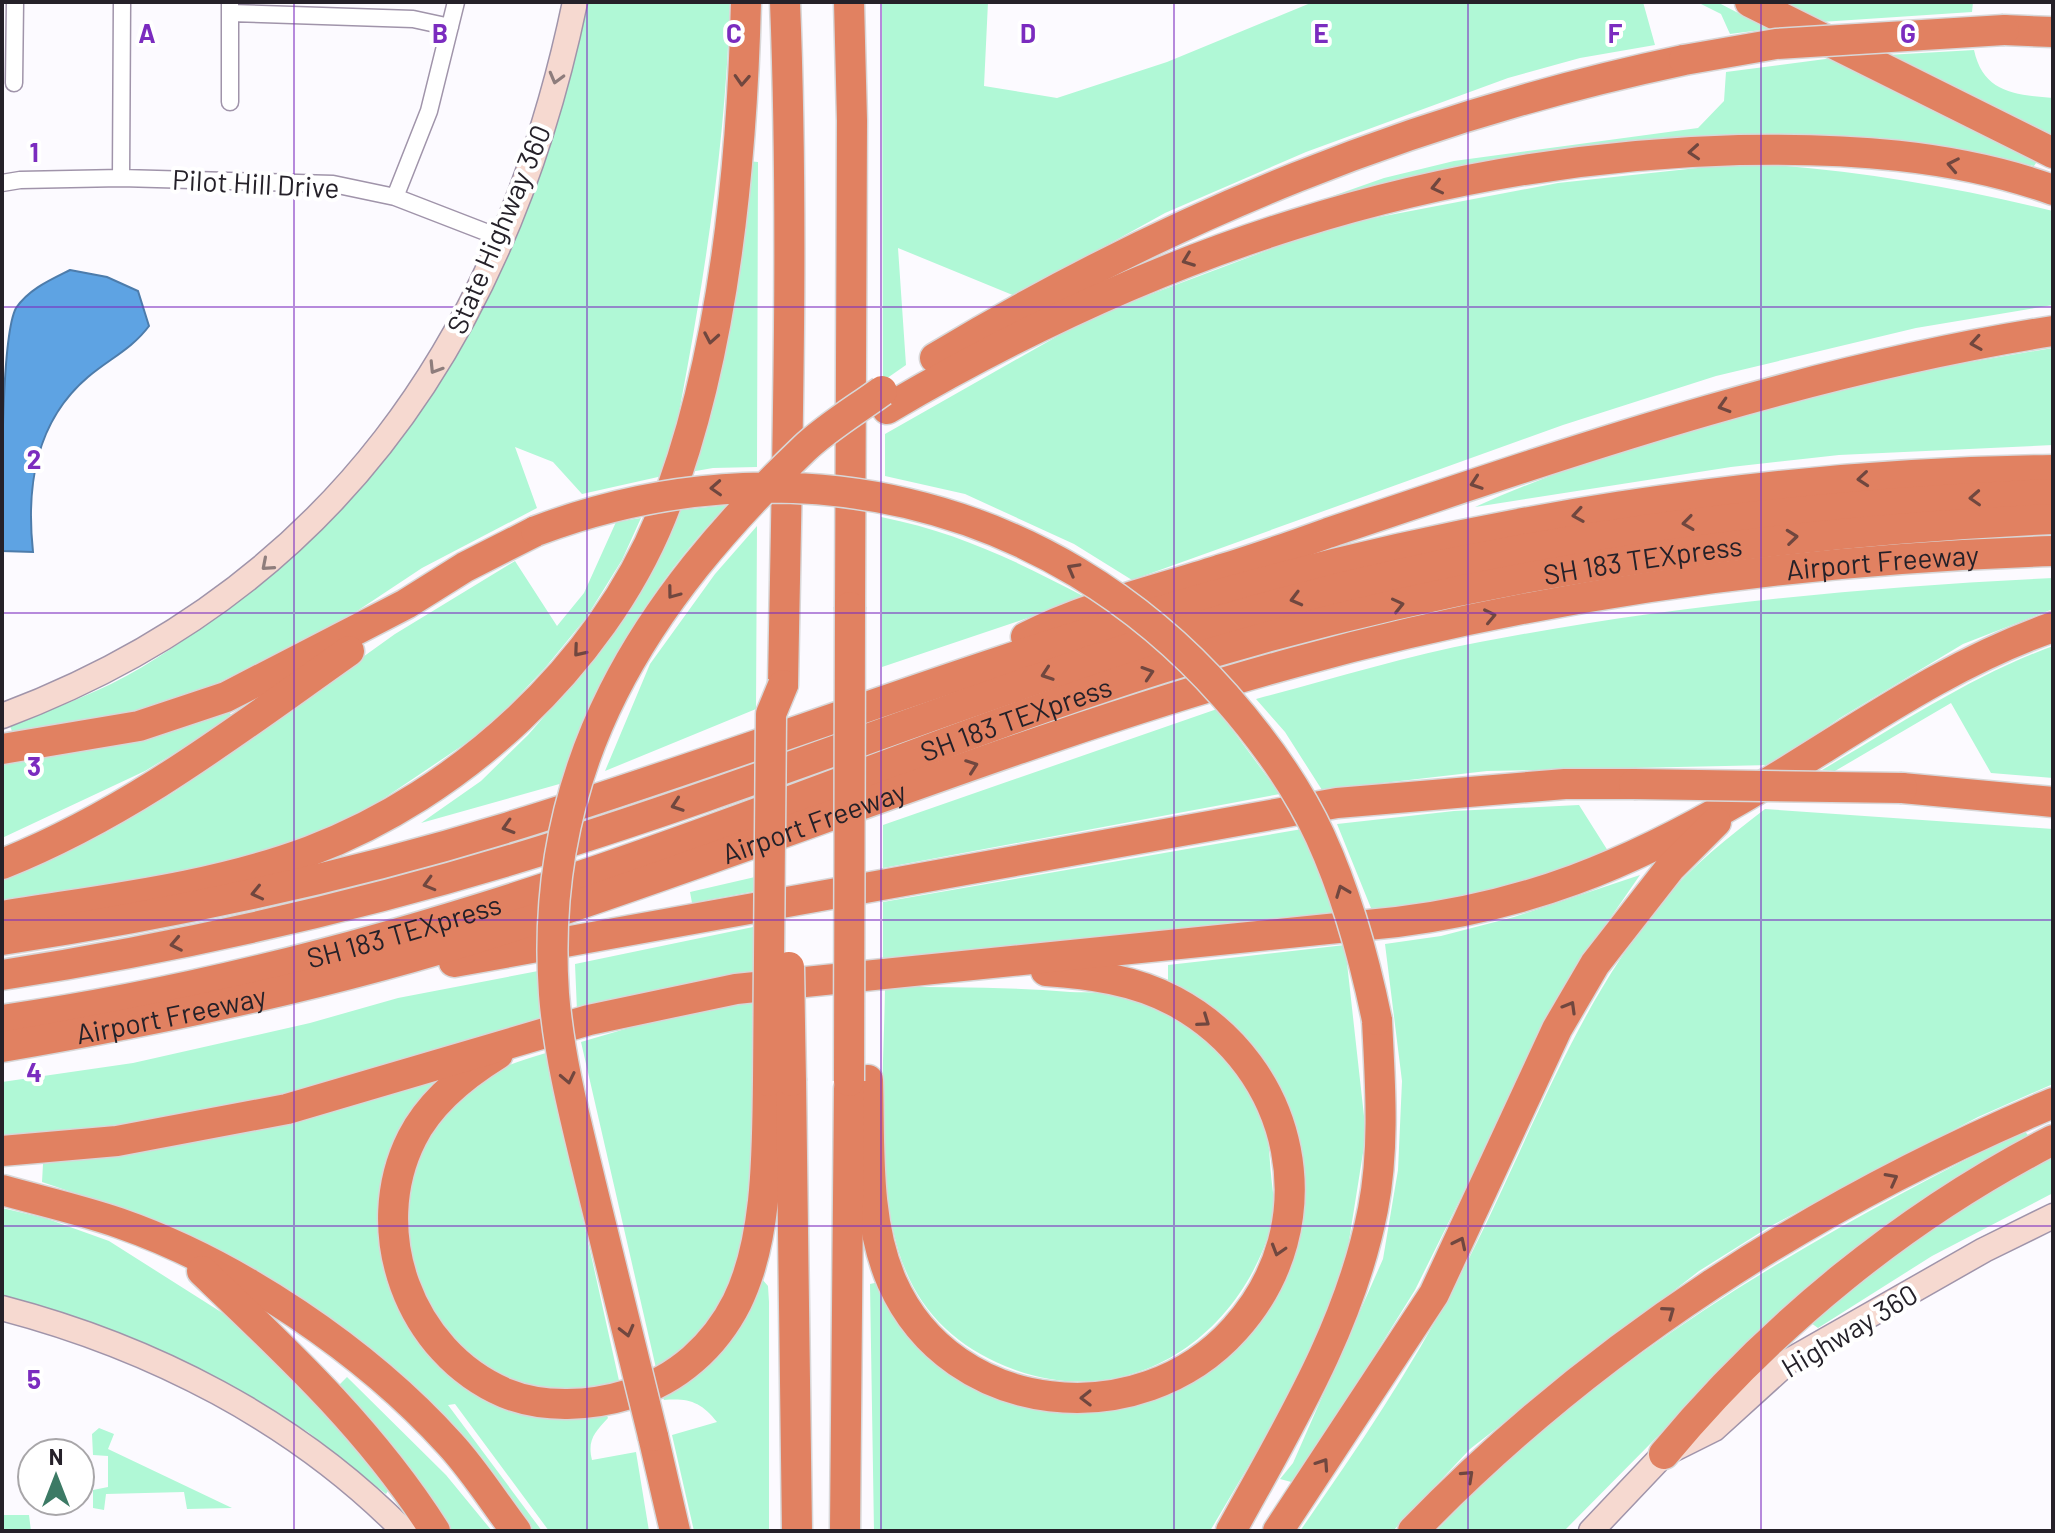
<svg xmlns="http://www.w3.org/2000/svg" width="2055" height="1533" viewBox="0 0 2055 1533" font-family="Barlow,sans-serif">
<rect width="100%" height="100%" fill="#fcfaff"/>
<path fill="#b0f8d6" d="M585 2H730C725 165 698 316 667 475L582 494 553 462 515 447 537 508 422 568 333 627 201 691 130 713 13 734 10 726C44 712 78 700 111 684 152 664 191 635 228 608 435 456 533 248 585 2Z
M882 2H988L984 86 1057 98 1167 62 1313 2H1643L1655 45 1580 58 1508 78 1306 152 1165 213 1015 296 898 248 906 365 883 381Z
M1697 2H1717L1769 29 1730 34 1721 14Z
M1782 2H1973L1972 12 1821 22Z
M1974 50C1983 92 2014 95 2053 98V137L1887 55Z
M1833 58 2038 160 2034 166 1948 150 1512 157 1330 197 1384 178 1454 161 1698 128 1724 101 1726 72Z
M747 161 758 162 757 467 713 468 690 472Z
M1744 163C1848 169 1951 186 2053 211V305L1916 328 1716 376 1563 425 1132 580 1074 544 965 494 885 476V434L1093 316 1332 226 1558 183Z
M2053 348V445L1839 455 1731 467 1475 507C1657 426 1857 379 2053 348Z
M727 505C645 592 602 670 563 783L421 823 481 781 528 735 589 665 651 567 671 511Z
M881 517C960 533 1016 561 1087 598L882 667Z
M641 518 622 560 586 618 545 668 487 729 377 803 311 836 219 864 2 905V877L107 832 176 791 395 634 515 561 557 626 584 593 616 522Z
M757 526 756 709 605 771 650 664 715 574Z
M2053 578V609L1963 644 1840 718 1772 765 1487 771 1322 790 1285 732 1256 699C1330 680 1405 656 1480 642 1668 606 1862 587 2053 578Z
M2053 646V778L1991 773 1951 703 1835 771 1822 770C1897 726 1971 676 2053 646Z
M226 707 233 718 145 771 2 838V757Z
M1217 709 1280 794 883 868V825Z
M1579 805 1608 851 1577 874 1375 918 1337 824 1454 811Z
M1765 809 2053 829V1084L1978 1117 1769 1227 1699 1271 1470 1449 1393 1531H1300C1355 1452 1410 1371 1455 1285 1524 1157 1568 1016 1662 902 1691 866 1729 837 1765 809Z
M1302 829 1337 919 883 962V902Z
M1640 875 1573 972 1415 1290 1295 1483 1280 1479 1293 1463 1383 1259 1398 1170 1402 1081 1385 944 1441 936 1514 917Z
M755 877 756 891 692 903 690 892Z
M758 926 757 974 577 1011 575 964Z
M1345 945 1366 1134 1348 1247 1311 1360 1210 1531H874L870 1284 879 1282 907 1331 1082 1411 1127 1406 1196 1380 1238 1345 1278 1293 1299 1237 1305 1195 1298 1138 1284 1098 1266 1065 1228 1020 1168 987V965Z
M538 971 540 1020 294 1098 109 1134 2 1142V1082L133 1063 310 1023 398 998Z
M885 987C947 987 1008 987 1070 992 1088 993 1111 991 1129 997 1179 1013 1229 1050 1256 1096 1268 1118 1269 1150 1271 1174 1272 1188 1276 1206 1273 1220 1241 1340 1125 1416 1005 1366 959 1347 924 1316 905 1269 873 1191 884 1071 885 987Z
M756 1001C753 1104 770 1271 686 1347 677 1355 666 1361 656 1368L581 1042 632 1027Z
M546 1053 620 1385C598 1388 570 1394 548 1390 393 1361 358 1167 484 1078 501 1066 526 1059 546 1053Z
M446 1077 381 1210 454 1373 605 1411 608 1418C595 1432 587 1440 592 1460L636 1452 649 1531H549L455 1404 448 1405 542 1531H530L419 1399 148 1218 42 1182 43 1164 205 1140Z
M2024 1130 2030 1138 1823 1282 1657 1437 1564 1531H1436C1602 1355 1810 1238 2024 1130Z
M2053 1150V1193L1932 1256 1818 1328 1811 1323 1869 1270Z
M2 1208 45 1218 109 1241 232 1319 318 1397 390 1488 386 1494 308 1432 211 1376 2 1300Z
M762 1279 768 1286 769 1302V1531H694L672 1435 717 1422C701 1402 689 1398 664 1400L661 1393Z
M347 1377 446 1475 492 1531H444L337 1387Z
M99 1428 114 1434 108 1449 232 1508 187 1509 184 1492 106 1494 104 1510 93 1508V1490L108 1487V1456L93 1455 92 1434Z
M29 1515 31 1531H2V1515Z"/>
<path fill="#5ea3e3" stroke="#4d7cab" stroke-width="2" d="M70 270 107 277 138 291 149 326C132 349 109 359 88 377 35 422 26 487 33 552L2 551C2 507 0 338 16 308 29 289 50 280 70 270Z"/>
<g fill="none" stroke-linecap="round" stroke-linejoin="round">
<g stroke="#a094aa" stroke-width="19">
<path id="street" d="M230 4V102
M230 13 413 19 450 27
M14 83 15 2
M121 178 122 2
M2 183 20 180 121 178 333 184 395 197 501 238
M395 197 429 111 456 2"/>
</g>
<g stroke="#a094aa" stroke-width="27">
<path id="secondary" d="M2 716C330 593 505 338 575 2
M2 1308C151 1347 295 1420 404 1531
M1591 1531 1664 1454 1714 1429 1789 1361 1984 1250 2053 1216"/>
</g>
<g stroke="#d8d7d8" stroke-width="33">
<g id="highway">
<path d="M849 2 852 121 850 607"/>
<path d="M1750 2 2053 153"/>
<path d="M2004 30 2053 32"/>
<path d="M935 358C1171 216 1414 117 1684 60"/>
<path d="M887 409C1152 253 1428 158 1739 150 1843 148 1954 154 2053 190"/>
<path d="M1026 637C1087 606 1154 591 1219 570 1256 559 1292 546 1328 533 1566 453 1804 370 2053 331"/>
<path d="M783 685C787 457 794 230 785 2"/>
<path d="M2 749 139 726 226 697 406 604 465 567 536 531"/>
<path d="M1902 788 2053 802"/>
<path d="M2 864C130 813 237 730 349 651"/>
<path d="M2 916C106 899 211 888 310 851 459 795 601 665 661 517 723 364 742 166 746 2"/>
<path d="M2 940C174 914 343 878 509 827 739 756 963 667 1195 601 1472 521 1764 473 2053 470"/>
<path d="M454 962 1337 803 1565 784H1634"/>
<path d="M2 975C188 946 371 904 550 848 784 775 1010 680 1245 613 1509 538 1780 506 2053 494"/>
<path id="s1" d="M2 1020C206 991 406 936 601 869 789 805 973 728 1162 668 1451 576 1751 533 2053 519"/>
<path id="s2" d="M2 1047C170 1018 337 983 499 931 766 845 1026 736 1296 662 1542 594 1798 559 2053 551"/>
<path d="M498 1054C464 1075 430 1102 412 1138 365 1231 409 1352 505 1393 544 1409 591 1406 630 1394 677 1380 715 1346 737 1302 768 1239 767 1150 768 1081"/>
<path d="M868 1080C870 1147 865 1220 892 1282 952 1418 1140 1435 1235 1329 1330 1224 1296 1066 1174 1001 1135 980 1090 974 1046 971"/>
<path d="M791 1081 797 1531"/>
<path d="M2 1151 117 1141 287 1109 589 1020 736 989 1397 922C1527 906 1626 866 1739 800 1842 740 1940 666 2053 627"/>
<path d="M2 1190C41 1201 81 1210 119 1223 237 1264 366 1351 450 1444 474 1470 494 1502 516 1531"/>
<path d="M202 1271C287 1352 372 1431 435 1531"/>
<path d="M653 1436 675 1531"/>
<path d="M1664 1454C1770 1326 1905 1216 2053 1140"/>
<path d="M845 1531 849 1089"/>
<path d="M1231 1531C1288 1427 1350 1327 1373 1209 1385 1147 1380 1082 1377 1020"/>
<path d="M1278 1531 1434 1294 1557 1029 1595 964 1670 868 1716 822"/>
<path d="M1413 1531C1593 1345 1815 1203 2053 1103"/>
</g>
</g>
<use href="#street" stroke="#fff" stroke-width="16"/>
<use href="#secondary" stroke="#f6d9d0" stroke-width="24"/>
<use href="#highway" stroke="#e18161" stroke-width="30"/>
<g stroke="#d8d7d8" stroke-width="33" stroke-linecap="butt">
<path id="highway-bridge" d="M1684 60 1776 44 2004 30
M536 531C783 438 1048 495 1225 696 1262 738 1296 784 1320 836 1347 895 1364 957 1377 1020
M1634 784 1902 788
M789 967 791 1081
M768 1081 771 714 783 685
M849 1081 850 607
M653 1436C632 1352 611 1268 591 1184 576 1122 559 1058 554 994 538 764 645 601 804 449 827 427 856 410 882 391"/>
</g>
<use href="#highway-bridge" stroke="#e18161" stroke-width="30"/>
</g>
<defs><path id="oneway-chevron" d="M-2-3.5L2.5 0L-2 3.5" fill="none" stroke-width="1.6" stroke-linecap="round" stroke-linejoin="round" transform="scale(2)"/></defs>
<g stroke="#8e7d7c">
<use href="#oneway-chevron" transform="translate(556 78) rotate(105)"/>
<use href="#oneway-chevron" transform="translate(435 368) rotate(122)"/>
<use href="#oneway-chevron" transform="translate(267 565) rotate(139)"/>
</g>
<g stroke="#70473f">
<use href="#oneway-chevron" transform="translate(742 80) rotate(93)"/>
<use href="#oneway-chevron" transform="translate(1694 152) rotate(176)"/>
<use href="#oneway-chevron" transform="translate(1953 165) rotate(-169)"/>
<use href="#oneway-chevron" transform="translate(1437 187) rotate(167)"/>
<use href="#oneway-chevron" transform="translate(1188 260) rotate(159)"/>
<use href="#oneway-chevron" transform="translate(711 338) rotate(100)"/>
<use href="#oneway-chevron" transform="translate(1976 343) rotate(171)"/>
<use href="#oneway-chevron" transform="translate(1724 406) rotate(163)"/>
<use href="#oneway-chevron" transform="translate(1863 479) rotate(175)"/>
<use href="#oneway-chevron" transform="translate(1476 483) rotate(161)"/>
<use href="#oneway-chevron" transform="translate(716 488) rotate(177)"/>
<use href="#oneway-chevron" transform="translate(1975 498) rotate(177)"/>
<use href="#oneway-chevron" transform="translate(1578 515) rotate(171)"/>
<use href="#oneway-chevron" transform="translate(1688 523) rotate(172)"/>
<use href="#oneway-chevron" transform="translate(1792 537) rotate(-6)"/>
<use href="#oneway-chevron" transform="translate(1073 569) rotate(-151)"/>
<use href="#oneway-chevron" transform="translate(673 593) rotate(127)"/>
<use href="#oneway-chevron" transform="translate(1296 599) rotate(165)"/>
<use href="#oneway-chevron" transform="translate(1398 605) rotate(-13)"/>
<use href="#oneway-chevron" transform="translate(1490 616) rotate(-12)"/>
<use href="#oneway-chevron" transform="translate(579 651) rotate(130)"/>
<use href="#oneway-chevron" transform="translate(1148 673) rotate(-18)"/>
<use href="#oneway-chevron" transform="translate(1047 674) rotate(161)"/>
<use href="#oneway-chevron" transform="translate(972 766) rotate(-20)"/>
<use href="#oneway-chevron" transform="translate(677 805) rotate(161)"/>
<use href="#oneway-chevron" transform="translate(508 827) rotate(163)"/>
<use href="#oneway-chevron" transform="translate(429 884) rotate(164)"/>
<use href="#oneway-chevron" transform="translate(1342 891) rotate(-111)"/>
<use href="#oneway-chevron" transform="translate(257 893) rotate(167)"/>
<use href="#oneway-chevron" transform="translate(176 944) rotate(169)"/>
<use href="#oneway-chevron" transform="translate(1570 1007) rotate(-60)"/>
<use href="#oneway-chevron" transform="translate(1204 1021) rotate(35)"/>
<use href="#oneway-chevron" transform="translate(568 1078) rotate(78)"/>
<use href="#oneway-chevron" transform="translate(1892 1179) rotate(-28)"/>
<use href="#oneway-chevron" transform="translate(1460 1243) rotate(-64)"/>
<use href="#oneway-chevron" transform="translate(1278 1250) rotate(107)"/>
<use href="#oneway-chevron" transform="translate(1669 1312) rotate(-36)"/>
<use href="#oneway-chevron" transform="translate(627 1331) rotate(76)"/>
<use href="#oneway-chevron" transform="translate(1086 1398) rotate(179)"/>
<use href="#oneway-chevron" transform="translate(1323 1464) rotate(-56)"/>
<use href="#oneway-chevron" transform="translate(1468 1476) rotate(-43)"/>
</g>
<path fill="none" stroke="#7b2cbf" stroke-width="2" stroke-opacity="0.55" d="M294 2V1531M587 2V1531M881 2V1531M1174 2V1531M1468 2V1531M1761 2V1531M2 307H2053M2 613H2053M2 920H2053M2 1226H2053"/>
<g text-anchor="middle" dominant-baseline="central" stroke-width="8" stroke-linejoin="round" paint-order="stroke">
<g font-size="28" fill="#252129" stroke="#fff">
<text transform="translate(256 183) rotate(3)">Pilot Hill Drive</text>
<text transform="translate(498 229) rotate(-67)">State Highway 360</text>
<text stroke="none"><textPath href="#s1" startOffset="1708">SH 183 TEXpress</textPath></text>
<text stroke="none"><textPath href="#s2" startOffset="1948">Airport Freeway</textPath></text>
<text stroke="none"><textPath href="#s1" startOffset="1060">SH 183 TEXpress</textPath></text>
<text stroke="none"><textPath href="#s2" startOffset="844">Airport Freeway</textPath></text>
<text stroke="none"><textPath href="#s1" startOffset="412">SH 183 TEXpress</textPath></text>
<text stroke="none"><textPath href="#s2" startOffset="172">Airport Freeway</textPath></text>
<text transform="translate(1849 1330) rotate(-31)">Highway 360</text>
</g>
</g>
<g font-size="26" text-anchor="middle" font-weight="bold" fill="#7b2cbf" stroke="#fff" stroke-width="8" stroke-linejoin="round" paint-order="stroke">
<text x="147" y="43">A</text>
<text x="440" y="43">B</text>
<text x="734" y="43">C</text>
<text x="1028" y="43">D</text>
<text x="1321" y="43">E</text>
<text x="1615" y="43">F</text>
<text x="1908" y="43">G</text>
<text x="34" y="162">1</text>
<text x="34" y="469">2</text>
<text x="34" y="776">3</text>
<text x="34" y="1082">4</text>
<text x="34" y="1389">5</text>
</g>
<rect width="2055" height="1533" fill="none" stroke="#252129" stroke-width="8"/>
<g transform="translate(56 1477)"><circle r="38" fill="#ffffff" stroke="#a8a6a9" stroke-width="2"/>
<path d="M0-6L14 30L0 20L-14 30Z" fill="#3c7a65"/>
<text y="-12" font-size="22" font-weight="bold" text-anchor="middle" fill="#252129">N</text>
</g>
</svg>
